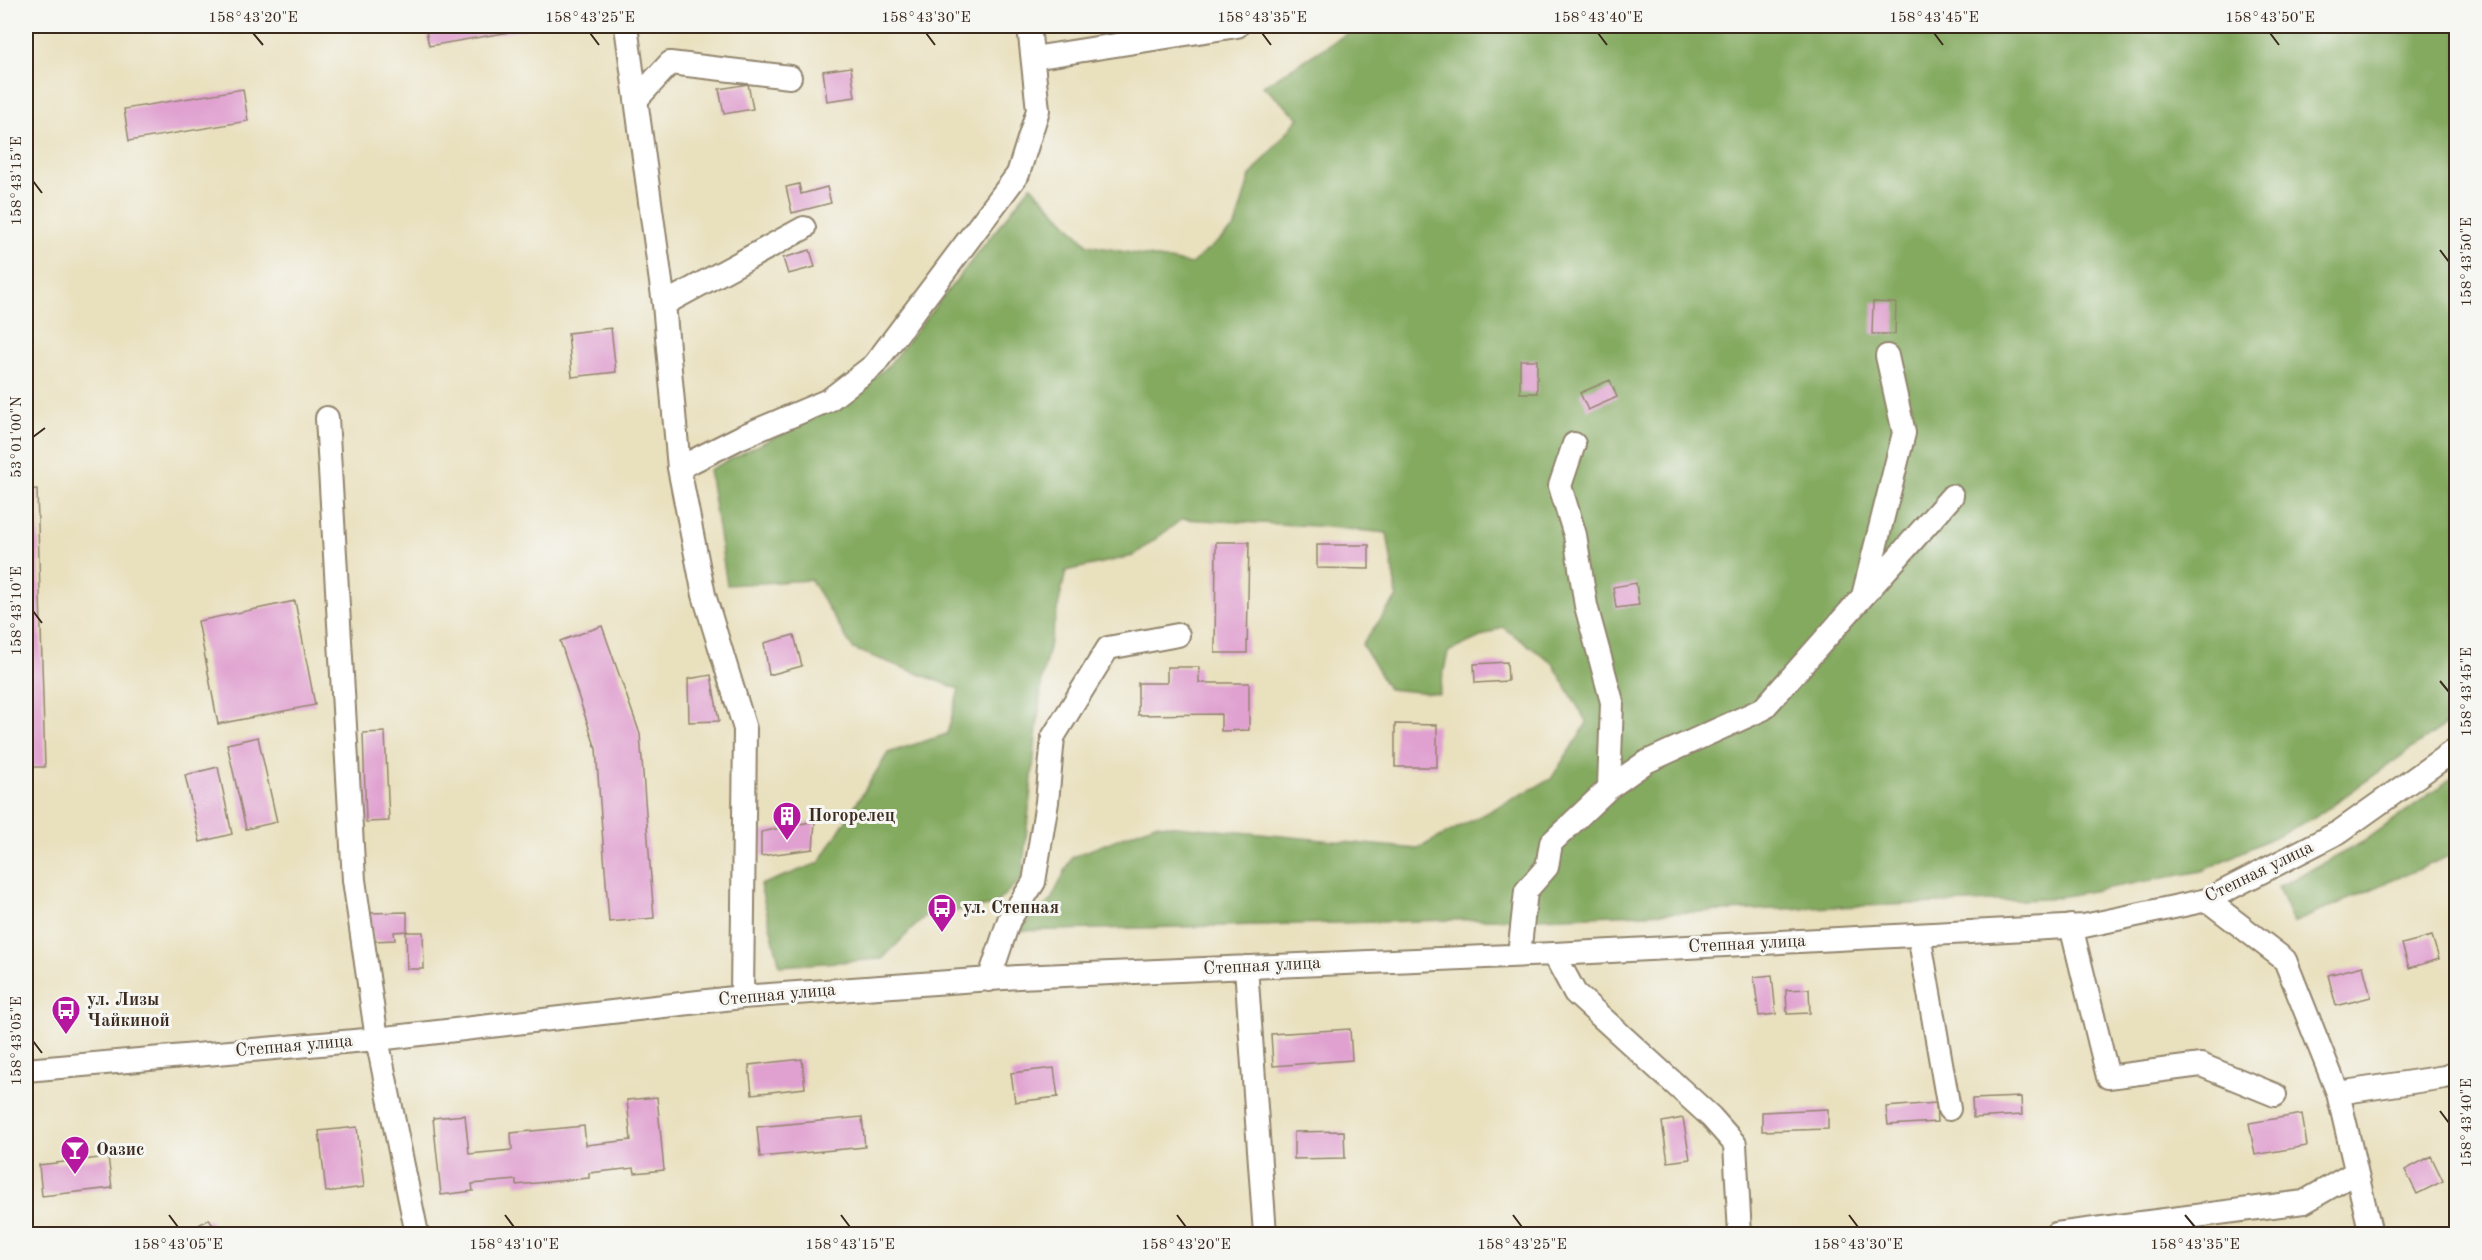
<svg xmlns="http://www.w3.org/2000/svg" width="2482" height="1260" viewBox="0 0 2482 1260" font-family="'Old Standard TT',serif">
<rect width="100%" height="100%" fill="#f6f6f2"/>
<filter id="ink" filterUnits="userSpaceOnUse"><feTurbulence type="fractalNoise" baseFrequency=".0167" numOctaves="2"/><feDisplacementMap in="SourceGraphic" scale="12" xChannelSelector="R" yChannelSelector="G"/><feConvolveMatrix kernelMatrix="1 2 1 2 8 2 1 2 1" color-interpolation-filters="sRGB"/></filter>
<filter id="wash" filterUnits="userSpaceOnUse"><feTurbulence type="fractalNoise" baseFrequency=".008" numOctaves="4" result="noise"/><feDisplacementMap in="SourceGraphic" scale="24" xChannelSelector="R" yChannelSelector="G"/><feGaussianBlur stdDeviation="1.35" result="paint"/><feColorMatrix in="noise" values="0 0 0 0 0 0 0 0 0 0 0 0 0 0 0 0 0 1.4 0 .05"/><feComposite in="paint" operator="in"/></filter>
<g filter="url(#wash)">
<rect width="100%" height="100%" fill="#e9e0be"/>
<path fill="#84aa60" stroke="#606a3f" stroke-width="1.5" d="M1359 26H2456V717L2314 818 2202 871 2048 899 1536 918 1018 931 1051 900 1072 857 1155 824 1417 849 1551 779 1587 723 1552 662 1502 627 1448 652 1439 694 1388 689 1362 644 1397 597 1387 533 1317 526 1182 519 1133 556 1066 571 1042 678 1022 878 994 905 925 916 882 959 780 966 760 885 819 863 888 753 947 734 959 689 853 649 811 580 727 585 709 470 844 402 888 366 1031 186 1088 245 1191 264 1235 227 1250 176 1299 118 1263 86Z
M2456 775V853L2293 923 2278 887 2363 842Z"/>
<g id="blocks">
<path fill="#e0a1d0" d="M425 26H538V27L429 46Z
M851 67 855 97 827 101 823 71Z
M748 84 753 109 724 114 719 89Z
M243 89 248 121 129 141 124 109Z
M799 184 801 194 827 187 831 203 792 213 786 187Z
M810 250 815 267 788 274 783 258Z
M1873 302 1896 303 1895 334H1872Z
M611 328 616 372 572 377 568 333Z
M1520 360H1537V393H1520Z
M1610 380 1617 397 1588 410 1580 393Z
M37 489 45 767H26V490Z
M1216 542H1249L1247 653H1215Z
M1317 545H1369V569L1317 568Z
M1636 583 1639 605 1616 608 1613 587Z
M295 601 315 705 218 724 198 621Z
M602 626 640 734 654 918 609 922 596 749 560 641Z
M794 635 802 666 769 675 764 643Z
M1507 662 1508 681 1475 683 1474 664Z
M1167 667H1199V683H1249V730L1221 731V714L1138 715V683H1167Z
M711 675 719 721 689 722 688 679Z
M1395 724 1437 725V767H1395Z
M385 732 389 821 366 822 363 733Z
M258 737 277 822 246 829 227 744Z
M218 767 232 834 200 842 185 775Z
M815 821 813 849 761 856V832Z
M407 912V931L394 932 395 940 373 941V931H370L369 913Z
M406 932H423L424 969H407Z
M2432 936 2439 959 2409 968 2402 944Z
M2363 966 2371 997 2336 1006 2328 975Z
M1772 975 1776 1014 1759 1016 1754 977Z
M1809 989 1810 1013 1787 1014 1786 990Z
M1350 1029 1352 1060 1273 1066 1271 1034Z
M802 1059 805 1088 752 1094 749 1065Z
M1054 1068 1058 1097 1015 1102 1011 1073Z
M657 1097 664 1170 635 1173 634 1168 589 1173V1178L516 1185V1180L472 1184 473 1191 441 1195 433 1118 465 1115 469 1154 512 1150 511 1133 584 1126 586 1145 631 1140 627 1100Z
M2021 1097 2022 1115 1973 1118 1972 1099Z
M1936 1103 1937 1122 1888 1125 1886 1107Z
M1828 1109V1129L1762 1131V1112Z
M2302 1114 2307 1146 2255 1155 2249 1123Z
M862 1117 865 1147 760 1157 757 1127Z
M1683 1118 1690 1159 1668 1162 1662 1122Z
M357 1127 364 1187 326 1192 319 1131Z
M1344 1131 1345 1158 1294 1159V1132Z
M2431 1156 2443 1181 2417 1194 2405 1170Z
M108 1157 112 1188 42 1196 39 1165Z
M209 1219 218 1234H183Z"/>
</g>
</g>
<g filter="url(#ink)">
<use href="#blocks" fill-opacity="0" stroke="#92856e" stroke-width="1.5"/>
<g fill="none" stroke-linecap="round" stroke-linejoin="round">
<g stroke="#92856e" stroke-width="26">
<path id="minor" d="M626 26 664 304 679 468 704 595 745 729 742 997
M1033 58 1237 26
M636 100 670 63 790 77
M664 304 804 228
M327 418 354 880 377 1039 417 1234
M679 468 741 437 829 400 874 365 1018 174 1038 110 1029 26
M1864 592 1904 433 1887 356
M1609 788 1646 762 1763 709 1952 496
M2207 900 2285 960 2338 1093 2371 1234
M2071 926 2108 1077 2201 1065 2275 1095
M1919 935 1949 1109
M1554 954 1575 993 1711 1117 1735 1144 1740 1234
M1519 955 1526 891 1547 867 1551 843 1609 788 1612 702 1586 606 1575 535 1560 486 1574 444
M1246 967 1265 1234
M989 980 1009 920 1034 882 1047 802 1053 737 1108 648 1178 635
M26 1070 377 1039 742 997 1018 977 1554 954 2084 926 2207 900 2339 832 2456 749
M2338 1093 2445 1077 2456 1073
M2056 1234 2304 1202 2356 1172"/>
</g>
<use href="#minor" stroke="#fff" stroke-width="22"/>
</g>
</g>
<path fill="none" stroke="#3b2a1e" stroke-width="2" d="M253 33 263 45M590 33 599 45M926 33 935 45M1262 33 1271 45M1598 33 1607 45M1934 33 1943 45M2270 33 2279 45M33 181 42 193M2440 250 2449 262M33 437 45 428M33 611 42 623M2440 681 2449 692M33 1041 42 1053M2440 1111 2449 1123M169 1215 178 1227M505 1215 514 1227M841 1215 850 1227M1177 1215 1186 1227M1513 1215 1522 1227M1849 1215 1858 1227M2185 1215 2195 1227"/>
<defs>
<g id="building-pin" transform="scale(1.5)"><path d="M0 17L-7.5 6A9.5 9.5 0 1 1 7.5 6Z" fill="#b5179e" stroke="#f6f6f2"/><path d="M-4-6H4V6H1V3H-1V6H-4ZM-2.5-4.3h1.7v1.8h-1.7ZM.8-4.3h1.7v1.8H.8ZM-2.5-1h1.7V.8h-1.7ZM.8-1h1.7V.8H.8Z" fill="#fff"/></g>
<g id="bus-pin" transform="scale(1.5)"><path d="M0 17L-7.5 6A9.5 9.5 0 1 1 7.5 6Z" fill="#b5179e" stroke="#f6f6f2"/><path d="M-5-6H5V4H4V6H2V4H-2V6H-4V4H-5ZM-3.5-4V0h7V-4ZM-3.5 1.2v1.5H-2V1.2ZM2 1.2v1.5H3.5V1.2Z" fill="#fff"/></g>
<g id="bar-pin" transform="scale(1.5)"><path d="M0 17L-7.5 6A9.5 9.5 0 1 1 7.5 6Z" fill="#b5179e" stroke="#f6f6f2"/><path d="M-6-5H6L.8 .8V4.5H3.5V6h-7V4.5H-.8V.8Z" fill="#fff"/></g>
</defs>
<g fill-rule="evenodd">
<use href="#building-pin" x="787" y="816"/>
<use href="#bus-pin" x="942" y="908"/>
<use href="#bus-pin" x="66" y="1010"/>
<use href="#bar-pin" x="75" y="1150"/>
</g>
<g text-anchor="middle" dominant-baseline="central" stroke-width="6" stroke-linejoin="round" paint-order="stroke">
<g font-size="18" font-weight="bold" fill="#3b2a1e" stroke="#f6f6f2" text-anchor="start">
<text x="808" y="816">Погорелец</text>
<text x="963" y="908">ул. Степная</text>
<text x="87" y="1000">ул. Лизы<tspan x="87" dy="21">Чайкиной</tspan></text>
<text x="96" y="1150">Оазис</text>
</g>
<g font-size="18" fill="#3b2a1e" stroke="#f6f6f2">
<text transform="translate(2259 872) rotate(-26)">Степная улица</text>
<text transform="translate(1747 944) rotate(-3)">Степная улица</text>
<text transform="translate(1262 966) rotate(-3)">Степная улица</text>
<text transform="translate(777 995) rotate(-5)">Степная улица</text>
<text transform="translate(294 1046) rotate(-5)">Степная улица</text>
</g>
</g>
<rect width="2482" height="1260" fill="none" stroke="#f6f6f2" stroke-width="66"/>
<rect x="33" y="33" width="2416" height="1194" fill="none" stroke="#3b2a1e" stroke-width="2"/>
<g font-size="15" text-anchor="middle" fill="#3b2a1e">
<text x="253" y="22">158°43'20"E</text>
<text x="590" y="22">158°43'25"E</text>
<text x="926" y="22">158°43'30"E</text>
<text x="1262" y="22">158°43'35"E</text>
<text x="1598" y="22">158°43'40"E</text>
<text x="1934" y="22">158°43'45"E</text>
<text x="2270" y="22">158°43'50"E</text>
<text transform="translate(16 181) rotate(-90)" y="5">158°43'15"E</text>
<text transform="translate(2466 262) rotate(-90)" y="5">158°43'50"E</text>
<text transform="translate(16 437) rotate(-90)" y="5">53°01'00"N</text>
<text transform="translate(16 611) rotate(-90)" y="5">158°43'10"E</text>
<text transform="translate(2466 692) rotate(-90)" y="5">158°43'45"E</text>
<text transform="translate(16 1041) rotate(-90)" y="5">158°43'05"E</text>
<text transform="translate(2466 1123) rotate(-90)" y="5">158°43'40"E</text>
<text x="178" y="1249">158°43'05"E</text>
<text x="514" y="1249">158°43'10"E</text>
<text x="850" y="1249">158°43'15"E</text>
<text x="1186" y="1249">158°43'20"E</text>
<text x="1522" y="1249">158°43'25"E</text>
<text x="1858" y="1249">158°43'30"E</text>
<text x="2195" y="1249">158°43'35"E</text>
</g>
</svg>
